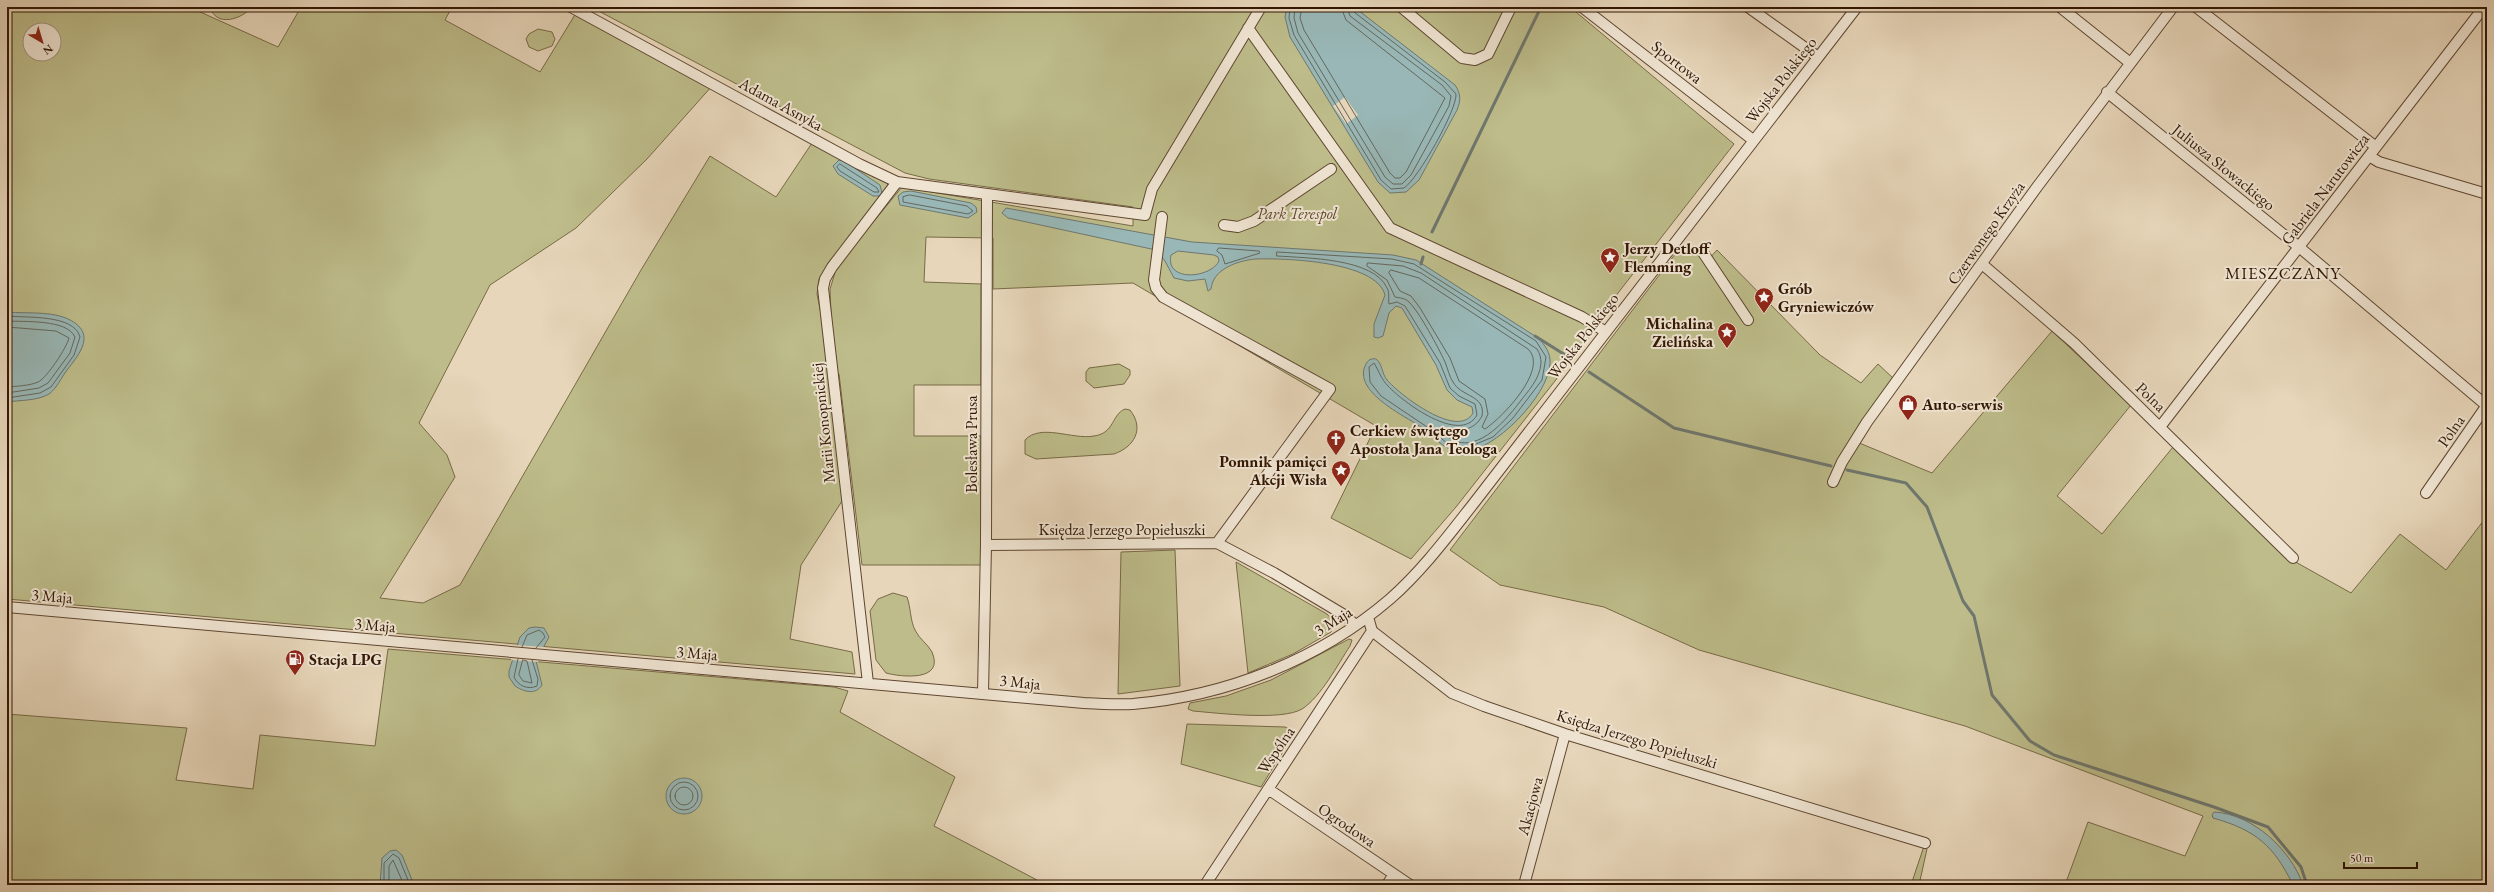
<svg xmlns="http://www.w3.org/2000/svg" width="2494" height="892" viewBox="0 0 2494 892" font-family="'EB Garamond',serif">
<rect width="100%" height="100%" fill="#e7d6ba"/>
<filter id="stains"><feTurbulence type="fractalNoise" baseFrequency=".005" numOctaves="4"/><feColorMatrix values="0 0 0 0 .2 0 0 0 0 .09 0 0 0 0 .02 0 0 0 .5 -.17"/></filter>
<radialGradient id="worn" r=".72"><stop offset=".6" stop-color="#630" stop-opacity="0"/><stop offset="1" stop-color="#630" stop-opacity=".3"/></radialGradient>
<path fill="#bdbc8a" stroke="#786a46" fill-rule="evenodd" d="M7 7H201L198 11 278 47 301 7H452L445 20 540 72 576 13 712 86 647 159 576 228 490 285 419 423 447 455 455 477 380 598 423 603 460 585 641 270 710 156 776 197 812 143 887 182 888 187 819 279 817 294 821 314H831L830 289 837 266 902 187 1133 226V207L929 179 905 173 591 7H1570L1734 144 1597 320 1588 339 1456 507 1411 559 1331 518 1376 426 1133 283 993 289V238L926 237 924 282 981 284V385H914V436H981V565H862L839 374 829 370 844 498 801 565 790 639 852 652 855 674 7 599ZM30 30H54V54H30Z
M210 7H252C242 19 216 28 210 7Z
M538 29 552 32 555 39 552 46 538 51 529 47 526 39 529 34Z
M1688 247 1706 262 1717 250 1820 355 1861 383 1878 364 1894 379 1852 440 1932 473 2052 331 2131 405 2057 496 2102 534 2173 447 2292 560 2351 593 2400 534 2446 570 2487 516V885H2065L2088 822 2185 856 2203 816 1965 726 1699 650 1604 607 1500 585 1450 550 1676 253Z
M1119 364 1130 370V375L1124 384 1094 388 1086 381V372L1089 368Z
M1125 409 1130 410C1145 429 1134 447 1114 454L1036 459 1025 454V440C1041 423 1072 440 1094 436 1115 433 1111 415 1125 409Z
M1175 550 1180 686 1118 694 1121 552Z
M1236 562 1327 614 1334 622 1331 632 1293 654 1248 673Z
M893 593 907 597C911 608 910 620 915 630 919 639 928 644 932 652 945 682 901 677 886 673L876 660 870 611 878 599Z
M1349 639 1352 640 1350 646C1338 664 1321 697 1302 709 1282 721 1217 713 1193 711L1188 709 1190 703 1226 696 1271 680Z
M388 649 834 687 848 691 840 712 955 777 934 826 1037 880 1034 885H7V714L187 728 176 780 253 789 260 735 375 746Z
M1187 724 1285 727 1293 731 1289 742 1261 787 1181 764Z
M1925 843 1927 849 1919 885H1911Z"/>
<path fill="#98b7b6" stroke="#6f776e" fill-rule="evenodd" d="M1287 7H1354L1455 85C1461 94 1461 100 1457 110L1419 180 1406 192 1390 193 1378 182 1290 37 1285 17Z
M839 160 844 161 880 185 882 193 879 196H873L838 174 833 166Z
M911 191 971 203 976 207 977 212 968 218 900 205 898 196 903 192Z
M1006 208 1192 242 1393 255 1416 260 1538 338C1545 345 1551 353 1550 364 1548 396 1494 452 1462 452 1445 452 1434 436 1421 427 1405 416 1351 391 1366 364 1368 360 1371 358 1376 359 1382 363 1382 374 1387 380 1400 395 1458 440 1473 413L1472 407 1457 400 1447 390 1436 365 1402 308 1396 306 1389 313 1383 336 1378 338 1374 337V324L1385 295C1376 261 1285 258 1255 259 1237 261 1213 269 1211 289L1208 291 1205 279 1188 281 1174 278 1165 261 1156 250 1008 218 1002 213ZM1178 251 1214 255 1218 257 1219 261C1211 278 1165 283 1171 255Z
M7 312C29 314 57 310 75 323 95 337 77 357 67 370 61 378 57 388 49 394 37 401 20 400 7 402Z
M535 627 544 628 549 637 536 661 542 685C535 696 523 691 515 686L509 677V671L520 637 529 628Z
M666 796a18 18 0 1 1 36 0a18 18 0 1 1-36 0Z
M2214 812C2253 814 2291 850 2303 885H2293C2274 846 2256 830 2213 818L2212 815Z
M396 850 402 855 414 885H380L382 858 390 851Z"/>
<path fill="#e7d6ba" d="M1345 97 1358 115 1346 124 1333 106Z
M516 645 545 647 538 662 511 660Z"/>
<g fill="none" stroke-linecap="round" stroke-linejoin="round">
<path stroke="#65675c" stroke-width="1" d="M1290 7 1289 18 1294 35 1381 180 1391 189 1404 188C1418 179 1457 110 1456 94L1445 82 1354 12 1352 7
M1295 7 1294 18 1298 33 1385 177 1393 184H1402L1411 175 1449 106 1451 96 1442 85 1350 16 1347 7
M1302 7 1300 18 1304 30 1390 173 1395 178H1400L1406 172 1445 98 1346 20 1341 7
M840 164 877 188 879 192H874L840 171 837 167Z
M910 195 967 206 973 211 968 214 903 202V197Z
M1219 248 1259 251 1260 253 1225 264 1222 255 1217 251Z
M1277 252 1392 259 1414 264 1536 341 1546 357 1542 380 1513 418 1493 437 1466 448 1448 444 1430 429 1381 396 1370 382 1369 367 1374 363C1379 371 1381 379 1388 386 1403 402 1460 445 1477 415L1475 404 1459 396 1450 388 1440 363 1405 306 1397 302 1389 304C1388 299 1390 293 1387 288 1374 258 1305 258 1277 256Z
M1368 263 1403 266 1421 273 1537 349C1540 354 1541 358 1541 363 1540 379 1528 391 1519 403 1502 425 1471 460 1443 433L1444 429C1459 432 1474 431 1482 416 1486 395 1461 397 1453 382 1449 376 1448 369 1445 362 1438 347 1420 313 1409 302 1405 298 1400 298 1395 297L1387 280 1367 266Z
M1391 270 1419 278 1528 349C1549 369 1503 417 1485 429L1482 427 1488 414 1485 399 1459 381 1450 358 1420 308 1411 296 1400 291 1389 273Z
M7 316C26 318 74 314 80 337L74 355 51 387 40 393 7 398
M7 321C24 322 67 319 75 337L70 353 48 383 39 388 7 393
M7 327 56 331 69 338C67 347 47 378 38 382 29 386 17 386 7 387
M522 647 527 635 539 630 543 633 545 637 536 648
M518 659 514 677C518 686 528 690 537 686L538 679 532 660
M523 660 527 661 532 683 523 681 519 675Z
M670 796a14 14 0 1 1 28 0a14 14 0 1 1-28 0Z
M675 796a9 9 0 1 1 18 0a9 9 0 1 1-18 0Z
M384 885V863L393 854 399 858 410 885
M389 885V866L393 860 404 885"/>
<path stroke="#6f776e" stroke-width="3" d="M1432 232 1541 7
M1421 264 1423 257
M1535 336 1570 358
M1589 372 1674 428 1831 466
M1847 470 1906 483 1927 507 1963 601 1974 616 1992 695 2030 741 2054 755 2214 807 2268 827 2301 867 2307 885"/>
<g stroke="#5f4731" stroke-width="12">
<path id="minor" d="M571 7 859 164 897 182 1145 215 1152 189 1261 7
M1401 7 1462 58 1475 60 1488 54 1511 7
M1582 7 1753 140
M1748 7 1818 57
M2060 7 2129 62
M2196 7 2376 147
M1248 28 1390 228 1582 317 1606 332
M2107 92 2299 247 2487 406
M2369 156 2379 162 2487 194
M1162 217 1154 280 1156 288 1163 297 1330 389 1217 543
M1224 225 1238 227 1254 221 1331 169
M1704 254 1748 320
M1982 264 2074 343 2293 558
M2160 427 2484 7
M1833 482 1842 462 1867 422 2037 187 2173 7
M2426 493 2487 405
M986 545 1217 543 1274 573 1346 616 1355 625
M7 607 1084 703C1100 704 1117 705 1133 704 1226 696 1319 660 1390 599 1422 571 1448 536 1474 503L1857 7
M1368 617 1372 631 1452 693 1484 706 1565 734 1925 843
M868 683 823 288 825 279 832 267 897 182
M983 693 986 545 987 194
M1268 789 1410 885
M1205 885 1372 631
M1387 885 1394 874
M1524 885 1565 734"/>
</g>
<use href="#minor" stroke="#efe4d2" stroke-width="10"/>
</g>
<defs>
<g id="sight-pin" transform="scale(1)"><path d="M0 17L-7.5 6A9.5 9.5 0 1 1 7.5 6Z" fill="#8f2418" stroke="#efe4d2"/><path d="M0-6L1.8-2.2L6-1.7L2.9 1.2L3.7 5.4L0 3.3L-3.7 5.4L-2.9 1.2L-6-1.7L-1.8-2.2Z" fill="#fff"/></g>
<g id="shop-pin" transform="scale(1)"><path d="M0 17L-7.5 6A9.5 9.5 0 1 1 7.5 6Z" fill="#8f2418" stroke="#efe4d2"/><path d="M-5-2.5h2.3a2.7 3.5 0 0 1 5.4 0H5L5.5 6h-11ZM-1.5-2.5h3a1.5 2.3 0 0 0-3 0Z" fill="#fff"/></g>
<g id="church-pin" transform="scale(1)"><path d="M0 17L-7.5 6A9.5 9.5 0 1 1 7.5 6Z" fill="#8f2418" stroke="#efe4d2"/><path d="M-1.2-6h2.4v3.5h3.3v2.4h-3.3V6h-2.4V-.1h-3.3v-2.4h3.3Z" fill="#fff"/></g>
<g id="fuel-pin" transform="scale(1)"><path d="M0 17L-7.5 6A9.5 9.5 0 1 1 7.5 6Z" fill="#8f2418" stroke="#efe4d2"/><path d="M-5.5-6h7V0h2V4h1.3V-2.5L3-4.5l.8-.8L6-3V5H2.5V1h-1V6h-7ZM-4.2-4.7v3.2H.2V-4.7Z" fill="#fff"/></g>
</defs>
<g fill-rule="evenodd">
<use href="#sight-pin" x="1610" y="257"/>
<use href="#sight-pin" x="1764" y="297"/>
<use href="#sight-pin" x="1727" y="332"/>
<use href="#shop-pin" x="1908" y="404"/>
<use href="#church-pin" x="1336" y="439"/>
<use href="#sight-pin" x="1341" y="470"/>
<use href="#fuel-pin" x="295" y="659"/>
</g>
<g text-anchor="middle" dominant-baseline="central" stroke-width="4" stroke-linejoin="round" paint-order="stroke">
<g font-size="16" fill="#321703" stroke="#efe4d2">
<text transform="translate(1677 62) rotate(38)">Sportowa</text>
<text transform="translate(1781 80) rotate(-52)">Wojska Polskiego</text>
<text transform="translate(781 104) rotate(29)">Adama Asnyka</text>
<text transform="translate(2224 167) rotate(39)">Juliusza Słowackiego</text>
<text transform="translate(2325 189) rotate(-53)">Gabriela Narutowicza</text>
<text transform="translate(1986 233) rotate(-55)">Czerwonego Krzyża</text>
<text transform="translate(1583 336) rotate(-52)">Wojska Polskiego</text>
<text transform="translate(2151 397) rotate(44)">Polna</text>
<text transform="translate(823 423) rotate(-96)">Marii Konopnickiej</text>
<text transform="translate(2451 431) rotate(-55)">Polna</text>
<text transform="translate(971 444) rotate(-90)">Bolesława Prusa</text>
<text x="1122" y="529">Księdza Jerzego Popiełuszki</text>
<text transform="translate(52 596) rotate(5)">3 Maja</text>
<text transform="translate(1333 621) rotate(-32)">3 Maja</text>
<text transform="translate(375 625) rotate(5)">3 Maja</text>
<text transform="translate(697 653) rotate(5)">3 Maja</text>
<text transform="translate(1020 682) rotate(6)">3 Maja</text>
<text transform="translate(1637 739) rotate(17)">Księdza Jerzego Popiełuszki</text>
<text transform="translate(1276 750) rotate(-56)">Wspólna</text>
<text transform="translate(1530 806) rotate(-75)">Akacjowa</text>
<text transform="translate(1347 825) rotate(34)">Ogrodowa</text>
</g>
<g font-size="16" font-style="italic" fill="#5c492c" stroke="#efe4d2">
<text x="1297" y="213">Park Terespol</text>
</g>
<g font-size="16" font-weight="bold" fill="#321703" stroke="#efe4d2" text-anchor="start">
<text x="1624" y="248">Jerzy Detloff<tspan x="1624" dy="18">Flemming</tspan></text>
<text x="1778" y="288">Grób<tspan x="1778" dy="18">Gryniewiczów</tspan></text>
<text x="1713" y="323" text-anchor="end">Michalina<tspan x="1713" dy="18">Zielińska</tspan></text>
<text x="1922" y="404">Auto-serwis</text>
<text x="1350" y="430">Cerkiew świętego<tspan x="1350" dy="18">Apostoła Jana Teologa</tspan></text>
<text x="1327" y="461" text-anchor="end">Pomnik pamięci<tspan x="1327" dy="18">Akcji Wisła</tspan></text>
<text x="309" y="659">Stacja LPG</text>
</g>
<g font-size="17" letter-spacing="1" fill="#321703" stroke="#efe4d2">
<text x="2283" y="273">MIESZCZANY</text>
</g>
</g>
<rect width="2494" height="892" fill="none" stroke="#e7d6ba" stroke-width="24"/>
<rect x="8" y="8" width="2478" height="876" fill="none" stroke="#321703" stroke-width="2"/>
<rect x="12" y="12" width="2470" height="868" fill="none" stroke="#321703"/>
<g transform="translate(42 42) rotate(142)"><circle r="19" fill="#efe4d2" stroke="#a3927f"/>
<path d="M0-3L7 15L0 10L-7 15Z" fill="#8f2418"/>
<text y="-6" font-size="11" font-weight="bold" text-anchor="middle" fill="#321703">N</text>
</g>
<path d="M2344 862v6h73v-6" fill="none" stroke="#321703" stroke-width="2"/>
<text x="2350" y="862" font-size="12" fill="#321703" stroke="#efe4d2" stroke-width="3" paint-order="stroke">50 m</text>
<rect width="100%" height="100%" filter="url(#stains)"/>
<rect width="100%" height="100%" fill="url(#worn)"/>
</svg>
